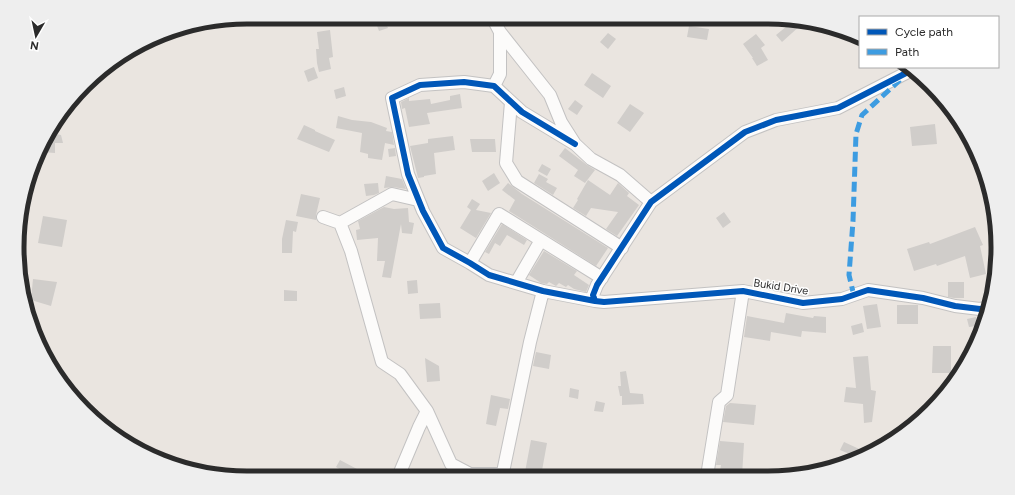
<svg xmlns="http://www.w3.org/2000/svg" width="1015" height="495" viewBox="0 0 1015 495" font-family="Figtree,sans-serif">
<rect width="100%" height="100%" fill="#eae5e0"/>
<path fill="#d0cdca" d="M384 19 388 28 379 31 376 23Z
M792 22 802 24 782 42 776 35Z
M689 26 709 29 707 40 687 37Z
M330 30 333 57 329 58 331 69 319 72 317 63 316 49H319L317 32Z
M608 33 616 39 608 49 600 42Z
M756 34 765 45 761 48 768 60 757 66 752 58H753L743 44Z
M314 67 318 78 308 82 304 71Z
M592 73 611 86 603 98 584 85Z
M344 87 346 96 336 99 334 90Z
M460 94 462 108 427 113 430 124 409 127 405 108 402 109 401 102 409 98V101L430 99 431 104 450 100V96Z
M575 100 583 106 577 115 568 109Z
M630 104 644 113 630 132 617 123Z
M338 116 352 120 371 122 387 128 386 131 392 132 394 145 385 143 382 160 368 158V154L360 152 362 133 336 128Z
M55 121 56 134 61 135 63 143H55V153L42 152Z
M935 124 937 144 912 146 910 127Z
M304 125 315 130V131L335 140 329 152 297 139Z
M453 136 455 150 434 153 436 174 424 176V177L418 178 410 146 428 143V139Z
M470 139H495L496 152H472Z
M395 148 396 156 389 157 388 149Z
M565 148 587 165 595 170 585 183 574 176 578 170 559 156Z
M542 164 551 169 547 176 538 171Z
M494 173 500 183 488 191 482 181Z
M539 174 548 179 546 182 557 188 553 195 534 183Z
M386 176 402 179 406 189 393 187 384 188Z
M588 180 610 195 618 183 629 193 627 196 639 205 617 236 606 229 618 212 591 208 586 216 573 208 578 200 577 199Z
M378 183 379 193 374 195 366 196 364 184Z
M508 183 522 194 608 248 596 266 509 211 515 200 502 190Z
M301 194 320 198 316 215V220L296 216Z
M472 199 480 204 476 210 491 213 476 238 460 228 471 210 467 207Z
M384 207 394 209 408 208 409 222 414 223 412 234 402 233 401 224 391 278 382 277 385 261H377L378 238 357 240 356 230 360 229 358 221Z
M724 212 731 222 723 228 716 218Z
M43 216 67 220 62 247 38 243Z
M286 220 298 222 296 232 293 231 292 253H282V239Z
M502 224 527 240 524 245 507 235 500 246 495 243 489 254 485 252Z
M975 227 983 245 980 246 986 274 970 278 965 256 937 266 936 264 914 271 907 249 929 242 930 244Z
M544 251 577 271 574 275 589 285 586 292 574 289 568 285 566 287 559 283 556 286 549 282 547 284 541 283 529 275Z
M33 279 57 282 51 306 31 300Z
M417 280 418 293 408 294 407 281Z
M948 282H964V298H954L948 297Z
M284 290 297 291V301H284Z
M440 303 441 318 420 319 419 304Z
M877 304 881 327 867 329 863 306Z
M897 305H918V324H897Z
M786 313 813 318 814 316 826 317V333L802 331 801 337 771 332 770 341 744 337 747 316 784 323Z
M976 317 977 326 969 327 967 319Z
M862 323 864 332 853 335 851 326Z
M933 346H951V373H932Z
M536 352 551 355 549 369 533 366Z
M868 356 871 390 876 391 872 422 864 423 863 404 844 402 846 387 856 388 853 357Z
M425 358 439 366 440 381 427 382Z
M626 371 630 393 643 394 644 404 622 405V396H620L618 386H621L620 372Z
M570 388 579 390 578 399 569 397Z
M491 395 510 399 508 409 500 408 496 426 486 424Z
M596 401 605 403 603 412 594 411Z
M730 403 756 405 754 425 723 422 726 406Z
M531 440 547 443 541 476 525 472Z
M720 441 744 443 742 476H719L721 465H716Z
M844 442 868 453 859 458 840 450Z
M340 460 357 469 353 477 336 467Z"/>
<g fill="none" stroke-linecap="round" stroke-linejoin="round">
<g stroke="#c3c2c2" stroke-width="14">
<path id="minor" d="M492 17 500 32 550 95 561 122 575 144 591 159 620 175 651 202
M494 86 500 74V32
M511 102 506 163 517 181 622 248
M575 144 522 112 494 86 464 82 420 85 392 98 408 174 423 211 443 248 470 263 489 275 543 291 595 301 604 302 743 291 803 303 842 299 868 290 923 298 955 306 980 309 986 308
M23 202V199
M323 217 340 223 351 251 382 362 400 374 427 411 419 427 398 477
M340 223 392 194 418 200
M470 263 499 214 602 278
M516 283 541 240
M595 301 593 295 597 285 651 202 745 132 776 120 838 108 910 71
M427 411 451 464 470 474H502
M707 476 719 402 727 395 743 291
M502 477 530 342 543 291"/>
</g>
<use href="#minor" stroke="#fcfbfa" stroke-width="12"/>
<path stroke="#3d9ce1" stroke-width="5" stroke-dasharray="10 5" stroke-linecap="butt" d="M854 296 849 275 853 221 856 134 862 115 900 80"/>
<g stroke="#fff" stroke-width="8">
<path id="cycleway" d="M575 144 522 112 494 86 464 82 420 85 392 98 408 174 423 211 443 248 470 263 489 275 543 291 595 301 604 302 743 291 803 303 842 299 868 290 923 298 955 306 980 309 986 308
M595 301 593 295 597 285 651 202 745 132 776 120 838 108 910 71"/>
</g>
<use href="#cycleway" stroke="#0057b8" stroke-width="6"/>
</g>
<g text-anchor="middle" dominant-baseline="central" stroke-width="3" stroke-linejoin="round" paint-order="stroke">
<g font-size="11" fill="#2b2b2b" stroke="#fff">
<text transform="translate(781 287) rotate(9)">Bukid Drive</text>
</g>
</g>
<path d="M0 0H1015V495H0ZM247 24H768A223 223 0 0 1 991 247V248A223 223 0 0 1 768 471H247A223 223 0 0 1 24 248V247A223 223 0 0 1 247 24Z" fill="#eee" fill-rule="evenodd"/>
<path fill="none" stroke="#2b2b2b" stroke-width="5" d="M247 24H768A223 223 0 0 1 991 247V248A223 223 0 0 1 768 471H247A223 223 0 0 1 24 248V247A223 223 0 0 1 247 24Z"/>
<rect x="859" y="16" width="140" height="52" fill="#ffffff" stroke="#aaaaaa"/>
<rect x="867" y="29" width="20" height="6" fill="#0057b8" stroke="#aaaaaa"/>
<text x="895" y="36" font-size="12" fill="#2b2b2b">Cycle path</text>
<rect x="867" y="49" width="20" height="6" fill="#3d9ce1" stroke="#aaaaaa"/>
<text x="895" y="56" font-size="12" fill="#2b2b2b">Path</text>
<g transform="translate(36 36) rotate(189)" stroke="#ffffff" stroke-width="3" paint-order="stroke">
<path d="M0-3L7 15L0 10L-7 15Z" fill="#2b2b2b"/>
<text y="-6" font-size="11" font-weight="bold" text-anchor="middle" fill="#2b2b2b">N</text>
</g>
</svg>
